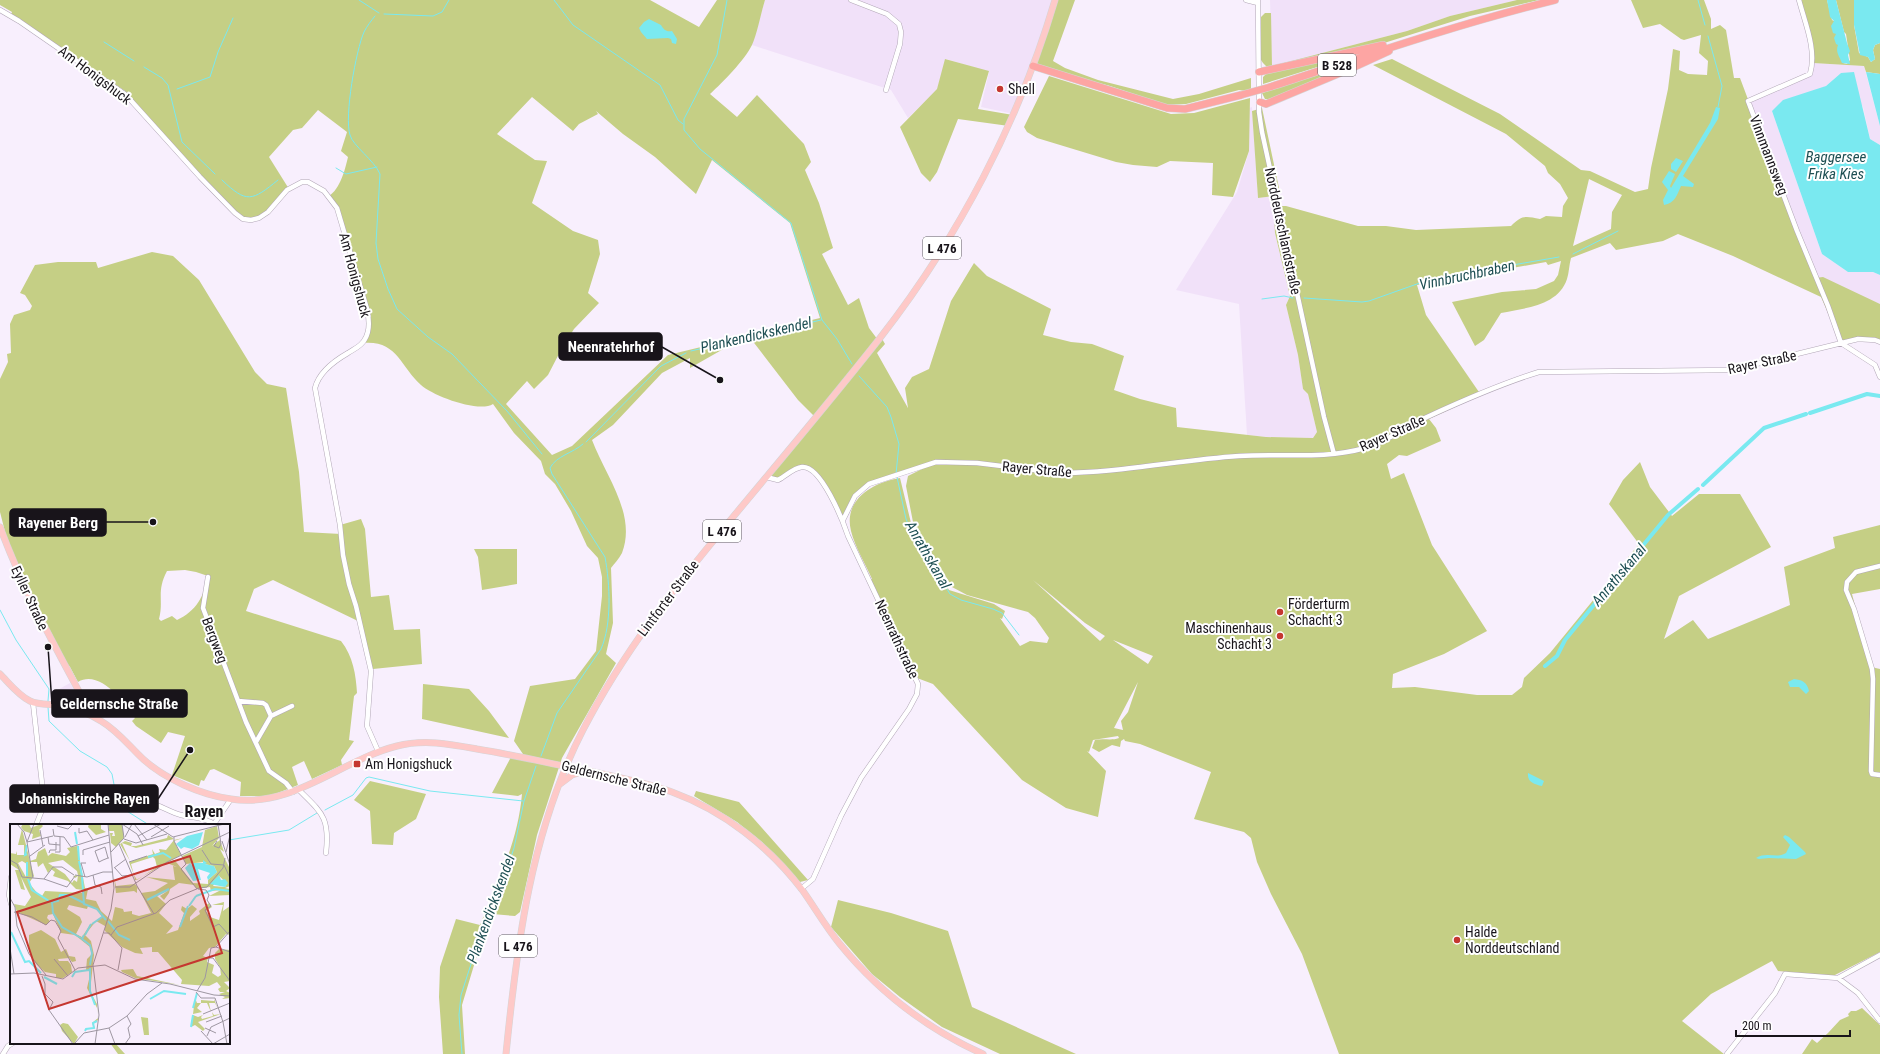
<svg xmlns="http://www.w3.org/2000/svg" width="1880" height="1054" viewBox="0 0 1880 1054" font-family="'Roboto Condensed',sans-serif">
<rect width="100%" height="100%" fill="#f8effd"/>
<path fill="#f1e1f9" d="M765 0H1055L1014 114 981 107 989 72 946 59 937 90 908 118 891 90 752 45Z
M1270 0H1517L1450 16 1407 31 1272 66Z
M1813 63 1864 66 1880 126V145L1870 139 1863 107 1841 73 1826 86 1772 111 1822 254 1848 272H1873L1880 275V304L1814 278 1748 101 1810 74Z
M1252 107 1258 198 1274 196 1277 206 1275 233 1290 296 1286 305 1298 355 1303 389 1308 394 1317 432 1313 438 1266 437 1247 435 1239 304 1176 290 1237 192 1249 151V108Z
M70 683 80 699 78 704 72 705 65 703 55 696 54 692Z"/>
<path fill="#c5cf85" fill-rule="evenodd" d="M0 0H650L699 27 717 0H765C761 13 757 34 752 45 744 61 723 82 710 94L737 117 757 95 804 144 811 162 805 170 819 203 833 248 822 254 848 305 859 298 869 328 878 340 881 337 885 344 877 353 908 408 905 388 912 377 929 369 951 301 974 263 987 276 1051 309 1043 335 1071 342 1092 344 1124 356 1114 390 1140 399 1176 408 1177 427 1266 437 1313 438 1317 432 1308 394 1303 389 1298 355 1286 305 1290 296 1275 233 1274 213 1277 206H1286L1358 226H1386L1416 230 1511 226C1522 215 1525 216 1540 219L1546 216 1562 217 1563 206 1568 198 1560 184 1548 173 1545 166 1506 134 1373 65 1392 59 1500 114 1581 170 1590 171 1635 192 1648 189 1651 168 1668 89 1673 49 1680 51 1679 70 1688 74 1707 75 1708 61 1699 53 1701 35 1684 40 1681 39 1660 24 1643 28 1631 0H1704L1711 19V29L1720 25 1726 30 1734 78H1740L1815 278 1823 277 1880 304V342L1875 340 1841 343 1821 297 1733 256 1678 234 1663 241 1616 250 1610 243 1571 258C1569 265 1569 273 1567 279 1558 306 1525 308 1501 313L1484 340 1475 346 1452 302 1502 292 1536 289 1554 281 1558 275 1561 261 1548 265 1546 262 1417 285 1426 315 1481 395 1429 419 1436 428 1441 441 1407 456 1399 455 1387 464 1391 479 1404 473 1432 545 1487 631 1444 654 1393 674 1392 688 1415 687 1477 695H1512L1522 687 1524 678 1550 653 1639 544 1609 504 1623 480 1640 462 1650 487 1672 516 1699 494H1740L1771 547 1679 596 1664 639 1693 620 1708 639 1790 605 1784 567 1835 548 1833 537 1880 525V589L1852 594 1871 667 1880 669V952L1833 976 1778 971 1772 961 1711 994 1682 1021 1724 1054H1339L1302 954 1271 894 1257 862 1251 838 1244 832 1194 819 1211 772 1140 744 1125 741 1124 739 1121 741 1120 747 1112 745 1099 752 1092 748 1095 740C1104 738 1111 741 1119 738L1118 736 1093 740 1089 752 1087 751 1106 771 1098 817 1066 808 1022 780 933 684 917 678 870 580 872 579C865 563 855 547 851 531 843 499 874 482 900 478L912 527 949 590 994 604 1005 611 1002 619 1000 618 1020 646 1030 641 1047 643 1049 638 1035 618 1028 612 967 595 952 587 913 522 906 486 908 476 924 468 869 484 861 490 843 520 823 483 804 466 778 480 766 477 815 417 798 400 748 335 690 368V358L662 373 613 425 592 440C605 475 637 514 622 553 619 559 614 564 611 568L613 623 606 654 616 663 562 758 537 835 520 912 515 916 492 914 478 952 462 1005 465 1054H443L439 997 440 967 456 919 480 925C498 882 518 841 522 794L518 796 492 793 511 757 520 759 523 754 514 741 530 686 575 679 596 651 602 596V577L598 558 587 546 571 511 555 484 545 474 541 461 514 433 493 404C479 413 433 396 421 385 400 366 397 340 363 343L366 338 368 316 337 208 329 196C340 189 345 170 348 157L341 151 347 132 318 110 302 128 293 130 269 157 289 189 268 212 251 220 235 213 125 91 11 15 12 12 0 5ZM532 97 573 131 579 124 598 114 596 111 623 134 655 157 696 194 712 160 790 223 820 318 668 355 572 446 552 455 506 404 527 381 534 389 548 375 562 348 574 329 599 303 588 293 600 254 598 240 573 231 532 203 547 161 535 160 497 134ZM1589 179 1622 195 1612 212 1611 229 1573 246ZM1033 580 1085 623 1105 636 1100 641ZM1113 640 1153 656 1148 664ZM1138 682 1128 712 1121 721 1123 730 1114 728Z
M1055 0H1075L1053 61 1065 68 1098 80 1173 99 1199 94 1251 78V92L1239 90 1186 104 1166 105 1110 86 1034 66Z
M1517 0H1539L1470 16 1384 43 1268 68 1263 63 1261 60V17L1265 13H1271L1272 66 1407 31 1450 16Z
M1799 0H1827L1832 20 1834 21 1841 58 1843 63 1847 64 1850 60 1846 34 1844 32 1836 0H1854V25L1859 53 1868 57 1871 62 1875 59 1873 50 1875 45 1880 43V74L1866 72 1864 66 1813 63Z
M1359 53V54L1263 84V77L1266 74Z
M945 59 989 71 978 109 1013 115 1009 126 958 119 937 172 930 182 921 173 900 127 937 89Z
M1358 62 1270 99H1265L1262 93Z
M1049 76 1171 114 1194 113 1250 98 1249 151 1233 197 1212 195 1213 163 1170 161 1157 167 1133 165 1116 162 1037 138 1027 132 1024 127Z
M1262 108 1279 188 1274 196 1258 198 1252 111Z
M152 252 173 256 199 280 255 372 267 384 286 388 299 472 304 532 341 534 340 525 361 519 365 529 371 597 389 595 394 630 420 629 422 664 373 669 367 663 360 622 273 580 254 589 246 611 341 641C353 656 356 675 357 693L354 696 349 740 354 741 341 760 342 765 312 779 304 761 292 767 298 785 270 796H240L241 782 214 769 210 770 204 781 201 780 199 786 172 775 185 736 168 732 161 743 136 726 132 721 135 718C125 703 100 669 78 682L70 667 63 658 14 567 0 512V379L8 362 7 354 11 353 10 324 14 315 30 310 32 306 25 295 20 293 35 265 58 262H96L98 268ZM185 570 196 572 208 576C204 597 196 611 177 620L172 616 161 621 159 619C164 600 156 592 167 571Z
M474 549H517V584L482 590 478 557Z
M423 684 469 689 489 711 509 738 422 719Z
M370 781 426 794 416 819 394 833 393 845 372 844 370 811 354 800Z
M696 791 739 802 808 880 800 882 762 842 737 822 694 796Z
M838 900 891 913 948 931 972 1007 1076 1054H1000L942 1027 900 997 872 974 831 927Z
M1862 1008 1880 1025V1054H1802L1812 1039 1817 1043 1828 1033 1840 1020 1849 1016 1848 1014 1851 1011H1856Z
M110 1043H115L125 1054H118Z"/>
<path fill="#7ae9f0" d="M1827 0H1836L1847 43 1850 51 1848 55 1850 64 1842 63C1840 57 1835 52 1838 45L1836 44 1834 38 1836 34 1833 33 1831 26 1834 21 1830 17Z
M1854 0H1880V43L1875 45 1873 50 1875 59 1871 62 1868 57 1860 55 1854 25Z
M649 19 661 25C664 30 666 32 672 31L677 39 676 44 672 43 671 39 668 38 647 39 641 32 639 28 644 22Z
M1854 72 1870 139 1880 145V275L1873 272H1848L1822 254 1772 111 1783 100 1826 86 1841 73Z
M1866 72 1880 74V126Z
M1716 107 1720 108 1718 119 1683 176 1694 184 1693 187 1681 186C1677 195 1675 203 1664 205L1663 200 1668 190 1662 182 1669 171 1675 174 1670 186 1671 188 1710 123Z
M1676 158 1683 161 1676 172 1671 169V164Z
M1794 679C1802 680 1807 682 1809 691L1806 694 1799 687H1790L1788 682Z
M1528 773 1544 781 1542 786C1534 784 1527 782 1528 773Z
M1785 835 1789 837 1805 852 1806 854 1796 859 1769 858 1759 859 1756 858C1767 851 1777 859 1786 853L1790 845 1783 837Z"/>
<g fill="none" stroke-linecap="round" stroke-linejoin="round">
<path stroke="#7ae9f0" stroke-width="1" d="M359 0 379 13
M554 0 573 25 660 85 678 120 683 124
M727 0 717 55 684 119V130L700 149 791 223 822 320 837 339 852 364
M1698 0 1705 25
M384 14 433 16 442 12 449 0
M375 16C371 21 367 26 364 32 356 50 344 117 350 135 353 146 374 160 380 174L376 243 378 259 388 289 397 309 428 337 452 354 507 411 542 454
M1708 36 1722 86 1718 107
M104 42 134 61
M144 67 162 78 168 85 182 142 215 174
M177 89 210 77 218 52 233 18
M336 168 346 174 377 167
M222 180C247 204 252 201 278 180
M1573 254 1618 231
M1304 298 1362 302 1369 301 1431 279 1559 257
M1262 299 1284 296 1293 298
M691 351 821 320
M859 376 887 407 891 417 899 444 896 474
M586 442 661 366 686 353
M897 477 906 519 912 533 950 594 961 600 993 609 1002 613 1019 635
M0 610 16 640 49 689 48 701
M48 707 49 721 80 751 107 767 112 774 116 795 122 808 149 825
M541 756 557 713 601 649C612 624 610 584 605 557L552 474 550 468C556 456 573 453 583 444
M325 810 353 795 366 778 369 777 430 791 523 801
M229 840 289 830 317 813
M462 1054 459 1015 461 995 485 921 508 866 514 848 524 801 536 766"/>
<path stroke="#7ae9f0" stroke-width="4" d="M1810 413 1867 394 1880 396
M1703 485 1764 428 1806 414
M1545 666 1557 656 1565 640 1668 515 1698 489"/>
<g stroke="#b2a7b7" stroke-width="5.5">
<path id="minor" d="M851 0 887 14 899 24 901 32 900 44 886 90
M1246 0 1258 3
M1258 0 1259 112 1262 132 1324 417 1334 454
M1799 0C1805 23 1817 50 1810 74L1748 101 1797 231 1828 306 1841 343
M0 10 19 21 126 95 200 177 235 213 243 219 251 220 259 218 268 212 287 190 302 182H308L324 191 337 208 367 309C369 318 370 331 365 339 362 346 354 349 348 353 334 361 319 372 315 388L340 525 343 555 349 584 356 606 371 671 367 726 378 751
M1841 343 1875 365 1880 377
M766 477 778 480C786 476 793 468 802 467 821 465 843 521 848 536L918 684 917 694 909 709 861 778 841 816 813 879 801 889
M843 520 855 496 869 484 936 462 977 463 1059 473C1119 473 1178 460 1239 456 1281 453 1323 460 1365 448 1385 442 1408 427 1427 417 1464 400 1500 384 1539 372L1732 370 1858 339 1875 340 1880 342
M1880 566 1856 572 1847 582 1846 590 1854 609 1872 669 1873 679 1871 771 1872 774 1880 775
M208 577 203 608 246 722 269 771 286 783 293 792
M238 701 263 703 266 705 271 716 256 742
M33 703 44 801 42 810 36 825
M271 716 292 706
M298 789C322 813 330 817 326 853
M146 802C159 804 169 812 181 815 192 818 205 817 214 824L231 799
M11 877 9 895 11 904
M1838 978 1858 993 1880 1021
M3 1054 8 1046 13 1043
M1727 1054 1775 993 1785 974 1838 978 1880 955"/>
</g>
<g stroke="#d5d5d6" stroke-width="7">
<path id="major" d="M0 527C22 587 52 641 82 697L84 704 82 711
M0 674C9 683 18 695 30 701 38 705 49 704 58 705 74 708 87 712 101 721 118 731 129 746 143 759 165 779 201 795 231 799 292 809 341 760 397 746 424 739 450 744 477 749 515 755 552 764 589 771 617 777 645 782 672 792 724 811 770 847 803 891 815 908 826 927 839 943 878 991 927 1029 983 1054
M560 784 572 775 585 771
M506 1054C517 943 531 831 583 730 623 652 677 584 733 517 782 458 832 399 880 338 958 238 1019 122 1055 0"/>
</g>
<g stroke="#d5d5d6" stroke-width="8">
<path id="highway" d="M1033 66 1167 108 1185 109 1241 95
M1259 72 1383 45
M1270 87C1365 56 1458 24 1555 0
M1260 102 1266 104 1352 68 1389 51"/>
</g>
<use href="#minor" stroke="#fff" stroke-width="4.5"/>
<use href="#major" stroke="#fec9c8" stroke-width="6"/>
<use href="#highway" stroke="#fda5a3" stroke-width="7"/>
<g stroke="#d5d5d6" stroke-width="8" stroke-linecap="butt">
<path id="highway-bridge" d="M1241 95 1270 87"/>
</g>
<use href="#highway-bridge" stroke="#fda5a3" stroke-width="7"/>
</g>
<g fill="#c53730" stroke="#fff" stroke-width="1.5">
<circle cx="1000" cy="89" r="4"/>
<circle cx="1280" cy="612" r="4"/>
<circle cx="1280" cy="636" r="4"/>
<rect x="353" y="760" width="8" height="8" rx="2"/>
<circle cx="1457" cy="940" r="4"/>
</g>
<g text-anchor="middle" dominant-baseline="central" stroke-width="4" stroke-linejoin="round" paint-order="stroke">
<g fill="#fff" stroke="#5d5a5f" stroke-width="1">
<rect x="1318" y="54" width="38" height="22" rx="3"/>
<rect x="923" y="237" width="38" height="22" rx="3"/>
<rect x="703" y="520" width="38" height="22" rx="3"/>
<rect x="499" y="935" width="38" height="22" rx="3"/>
</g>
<g font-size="13" font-weight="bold" fill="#18141a">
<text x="1337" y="65">B 528</text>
<text x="942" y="248">L 476</text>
<text x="722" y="531">L 476</text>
<text x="518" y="946">L 476</text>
</g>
<g font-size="14" fill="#18141a" stroke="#fff">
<text transform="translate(95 75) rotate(37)">Am Honigshuck</text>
<text transform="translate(1769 155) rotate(69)">Vinnmannsweg</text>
<text transform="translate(1283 231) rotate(78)">Norddeutschlandstraße</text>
<text transform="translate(355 275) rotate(75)">Am Honigshuck</text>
<text transform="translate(1762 362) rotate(-12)">Rayer Straße</text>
<text transform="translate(1392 433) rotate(-24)">Rayer Straße</text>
<text transform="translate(1037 469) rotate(5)">Rayer Straße</text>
<text transform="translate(30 598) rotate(65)">Eyller Straße</text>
<text transform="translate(668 598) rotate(-53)">Lintforter Straße</text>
<text transform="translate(897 639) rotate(65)">Neenrathstraße</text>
<text transform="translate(215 640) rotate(69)">Bergweg</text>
<text transform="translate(614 778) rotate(14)">Geldernsche Straße</text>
</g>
<g font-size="14" fill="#18141a" stroke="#fff" text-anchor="start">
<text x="1008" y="89">Shell</text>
<text x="1288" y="604">Förderturm<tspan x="1288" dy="16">Schacht 3</tspan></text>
<text x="1272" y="628" text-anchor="end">Maschinenhaus<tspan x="1272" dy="16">Schacht 3</tspan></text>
<text x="365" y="764">Am Honigshuck</text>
<text x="1465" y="932">Halde<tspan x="1465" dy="16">Norddeutschland</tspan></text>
</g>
<g font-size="15" font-style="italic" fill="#1e4f53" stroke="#fff">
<text x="1836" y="157">Baggersee<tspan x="1836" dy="17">Frika Kies</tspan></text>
<text transform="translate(1467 275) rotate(-12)">Vinnbruchbraben</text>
<text transform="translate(756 335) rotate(-13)">Plankendickskendel</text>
<text transform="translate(928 555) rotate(60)">Anrathskanal</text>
<text transform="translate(1619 575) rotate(-50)">Anrathskanal</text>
<text transform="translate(491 909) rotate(-70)">Plankendickskendel</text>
</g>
<g font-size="16" font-weight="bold" fill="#18141a" stroke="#fff">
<text x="204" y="811">Rayen</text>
</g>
</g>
<g transform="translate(10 824)">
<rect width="220" height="220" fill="#f8effd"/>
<path d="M13 0H19L21 4 31 0 33 2 29 6 31 12 22 15 23 10 14 7 11 3ZM79 0 91 1V5L96 8 86 11 78 3ZM98 0H112L114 14 106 23 101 19 100 9H103L102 12H105L104 7H99ZM207 2 209 14 202 22 210 16 214 28 210 25 220 45V62L215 64 220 65V71L199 72 211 66 201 67 200 63 187 65 184 61 169 59 160 65 159 69 154 76 150 72 159 66 147 72 156 80 149 89 163 102 156 110 168 106 174 89 171 86 172 82 177 85 182 81 187 85 180 93V97L190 90 189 87 199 79 202 83 196 87 200 93 209 96 213 81H202L214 78 213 87 220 82V111L216 110 205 123 199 124 193 132 198 134 197 138 204 141 202 149 208 153 211 151 210 143 205 135V129L209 125 220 126V157L214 158 220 164 216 167 220 169V174L212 175 215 173 209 170 215 168H210L208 165 211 163 207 158 199 162 171 160 172 156 148 128H142V123L130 124 133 130 125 129 112 123 95 107V102L86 97 75 111 81 117 84 131 80 167 87 180 88 196 83 200 85 204 80 205 84 204 82 199 88 194 87 184 77 164 80 151 79 146H76L77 135 82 130 80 123 65 111 51 109 43 90 38 91 37 94 40 97 36 101 7 88 4 80 15 82 21 73 11 53 15 66 11 65 5 46H9L0 40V29L6 30 7 27V31H14V21H8L12 5 20 37 26 35 28 28 35 24 38 32 42 29 56 32 60 28 57 24 67 22 75 64 78 65 76 75 86 77 91 87 102 97 105 83 113 85 114 88 122 87V90L129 92 141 89 131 69 145 67 158 59 136 53 165 56 163 42 167 43 157 39 164 36 167 39 183 59 198 60V56L207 48 204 42 194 40V38L176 40 172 32 192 23 195 6ZM53 36 67 47 68 51 63 52 65 54 68 52 67 58 64 56 62 59 55 50 38 39ZM12 37 17 40 16 53 8 39ZM20 38H27L28 43 33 39 38 49 41 45 45 48 43 52 58 57 66 65 73 66 72 69 35 67 32 72 28 70 19 59 24 52ZM209 52 217 59 215 63 203 62ZM59 81 77 85 78 82 87 85 92 93 80 101 72 113 66 110 72 98 70 93 57 85ZM158 11 164 15 126 24 112 19 120 37 110 20 115 17 122 19 121 22H126L157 14ZM173 14 164 17 171 31 126 56H125L124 51 127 56 147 43 145 35 143 33 121 40 124 51 119 38 143 30 142 25 145 30 150 28 149 25 156 26 164 16ZM104 53 106 62 125 60 131 68 127 64V69L124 67 106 69ZM31 106 45 115 51 128 56 125 59 132 65 133 66 137 62 138 59 134 48 135 49 137H58L61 141 62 148 53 154H46V150L35 148 26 140 19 127V111ZM123 145 127 152 170 161 125 154 112 148 111 146ZM185 174 187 179H191V176L204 177V175L208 185 205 179H199L201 188 197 179H191L187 184 192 188 183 190ZM202 188 204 191 211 190 188 198 195 205 193 207 185 201 181 203 183 191 188 193 193 191 191 193 192 195 203 192ZM131 193 138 194 139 211H134ZM53 199 58 200 68 213 64 220 52 207 50 201Z" fill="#c5cf85" fill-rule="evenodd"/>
<path d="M193 8 189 21 182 25 174 23 171 25 166 20 177 12ZM193 36 197 39 195 40 204 42 207 48 198 56 197 53 200 49 188 45 191 56 183 57 175 44 180 39 186 45 181 39H193ZM209 51 211 56 215 55 218 59 215 63 200 60Z" fill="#7ae9f0"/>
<path fill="none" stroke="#7ae9f0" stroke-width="2" d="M65 8 67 20M17 21 15 31 17 30M68 22 69 36M138 33 153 29 161 34M69 37 72 52M17 38V52M72 53 74 80 87 85 96 96M18 55 22 66 39 77M186 72 205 65 220 67M137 76 159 65M42 78 43 89 52 103 71 114M43 78 48 77 50 71H58L74 79M179 82 186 72M98 97 109 111 120 116M82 100 92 93M170 103 178 82M1 108 15 138 19 137 31 149M74 111 72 115 80 121 82 129 80 141M75 111 81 100M80 144V167L85 181M34 153 47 160M62 153 65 148 79 146M140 175 154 167 176 170M183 184 187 169M181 203 183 191M75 207 76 205 84 204 83 199 87 197"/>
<path fill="none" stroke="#9e97a2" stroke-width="1" d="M7 0 14 8 17 18M112 0 127 10 133 21M124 0 137 16M143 0 163 13 214 0M47 2 58 5 63 0M69 4V9L77 7 83 16M43 5 44 12 54 13 61 23 99 11M30 6 33 22M128 12 151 0M38 13 39 20 50 21M115 13 122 0M141 13 159 2M164 13V17L176 40 171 45 187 65M114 15 126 19 157 10M207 17 204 22 209 24 211 20 208 0M212 17 220 41M17 18 43 12M109 20 127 62 144 90M192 26 201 40 214 41 220 54M45 28H50V13M101 28 114 14 112 0M216 28 220 11M39 29 40 26H46V18M73 31V26L100 18M20 32 35 21M98 34 95 23 85 27 89 38 93 36 98 34H99M0 36 7 40 12 53 34 55M119 38 137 32M104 44 116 35M105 44 112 52 123 51M65 51 77 53 93 48H103M83 51 85 61 91 63 92 70M75 53 71 39H76M23 54 17 18 24 0M34 55 43 43H52L64 51M34 55 57 63 65 52M105 63H120L157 38 220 8M188 65 196 66 199 71 197 76 201 82 195 86 203 103 209 100 218 110M0 74 5 83 7 102 19 130 36 151M4 88 22 93 36 101 41 96 45 97 51 107 48 114 65 146M94 109H99L112 124 108 146M101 111 107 103 146 89 160 76 189 64 197 63 213 44 215 34M206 123 220 128M0 124 4 150M198 134H203L220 157M44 135 58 152M0 150 24 149 53 155 68 144 95 141 125 155 160 160 204 171 220 172M32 152 35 160V170L43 178 39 186 63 220M187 167 195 154 201 124 206 123 220 107M186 168 191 174H205L213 198 217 220M193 190 220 179M196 198 212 192M99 204 105 220M195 204 206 209M191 207 203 220 220 210M197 212 201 203 220 194M64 220 74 209 99 204 117 192 137 170 152 159M85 220 89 191 83 141 101 85 104 64 98 0M115 220 120 213 118 204 121 200 117 192"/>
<path fill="#c53730" fill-opacity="0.15" stroke="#c53730" stroke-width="2" d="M180 32 212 129 39 185 7 88Z"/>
<rect width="220" height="220" fill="none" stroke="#18141a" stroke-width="2"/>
</g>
<path fill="none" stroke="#18141a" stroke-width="1.5" d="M720 380L662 347M153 522L106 522M48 647L52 704M190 750L158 799"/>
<g fill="#18141a" stroke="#fff" stroke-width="1.5">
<circle cx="720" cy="380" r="4"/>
<circle cx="153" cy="522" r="4"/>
<circle cx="48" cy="647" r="4"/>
<circle cx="190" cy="750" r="4"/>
</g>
<g fill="#18141a" stroke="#18141a" stroke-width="1.5">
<rect x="559" y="333" width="103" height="27" rx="4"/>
<rect x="10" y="509" width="96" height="27" rx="4"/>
<rect x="52" y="690" width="135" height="27" rx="4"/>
<rect x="10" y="785" width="148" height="27" rx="4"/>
</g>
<g font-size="15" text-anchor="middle" font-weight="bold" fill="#fff">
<text x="611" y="352">Neenratehrhof</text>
<text x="58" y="528">Rayener Berg</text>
<text x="119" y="709">Geldernsche Straße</text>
<text x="84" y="804">Johanniskirche Rayen</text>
</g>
<path d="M1736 1030v6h114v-6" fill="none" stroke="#18141a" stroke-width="2"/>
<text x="1742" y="1030" font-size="12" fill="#18141a" stroke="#ffffff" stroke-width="3" paint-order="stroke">200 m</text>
</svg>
